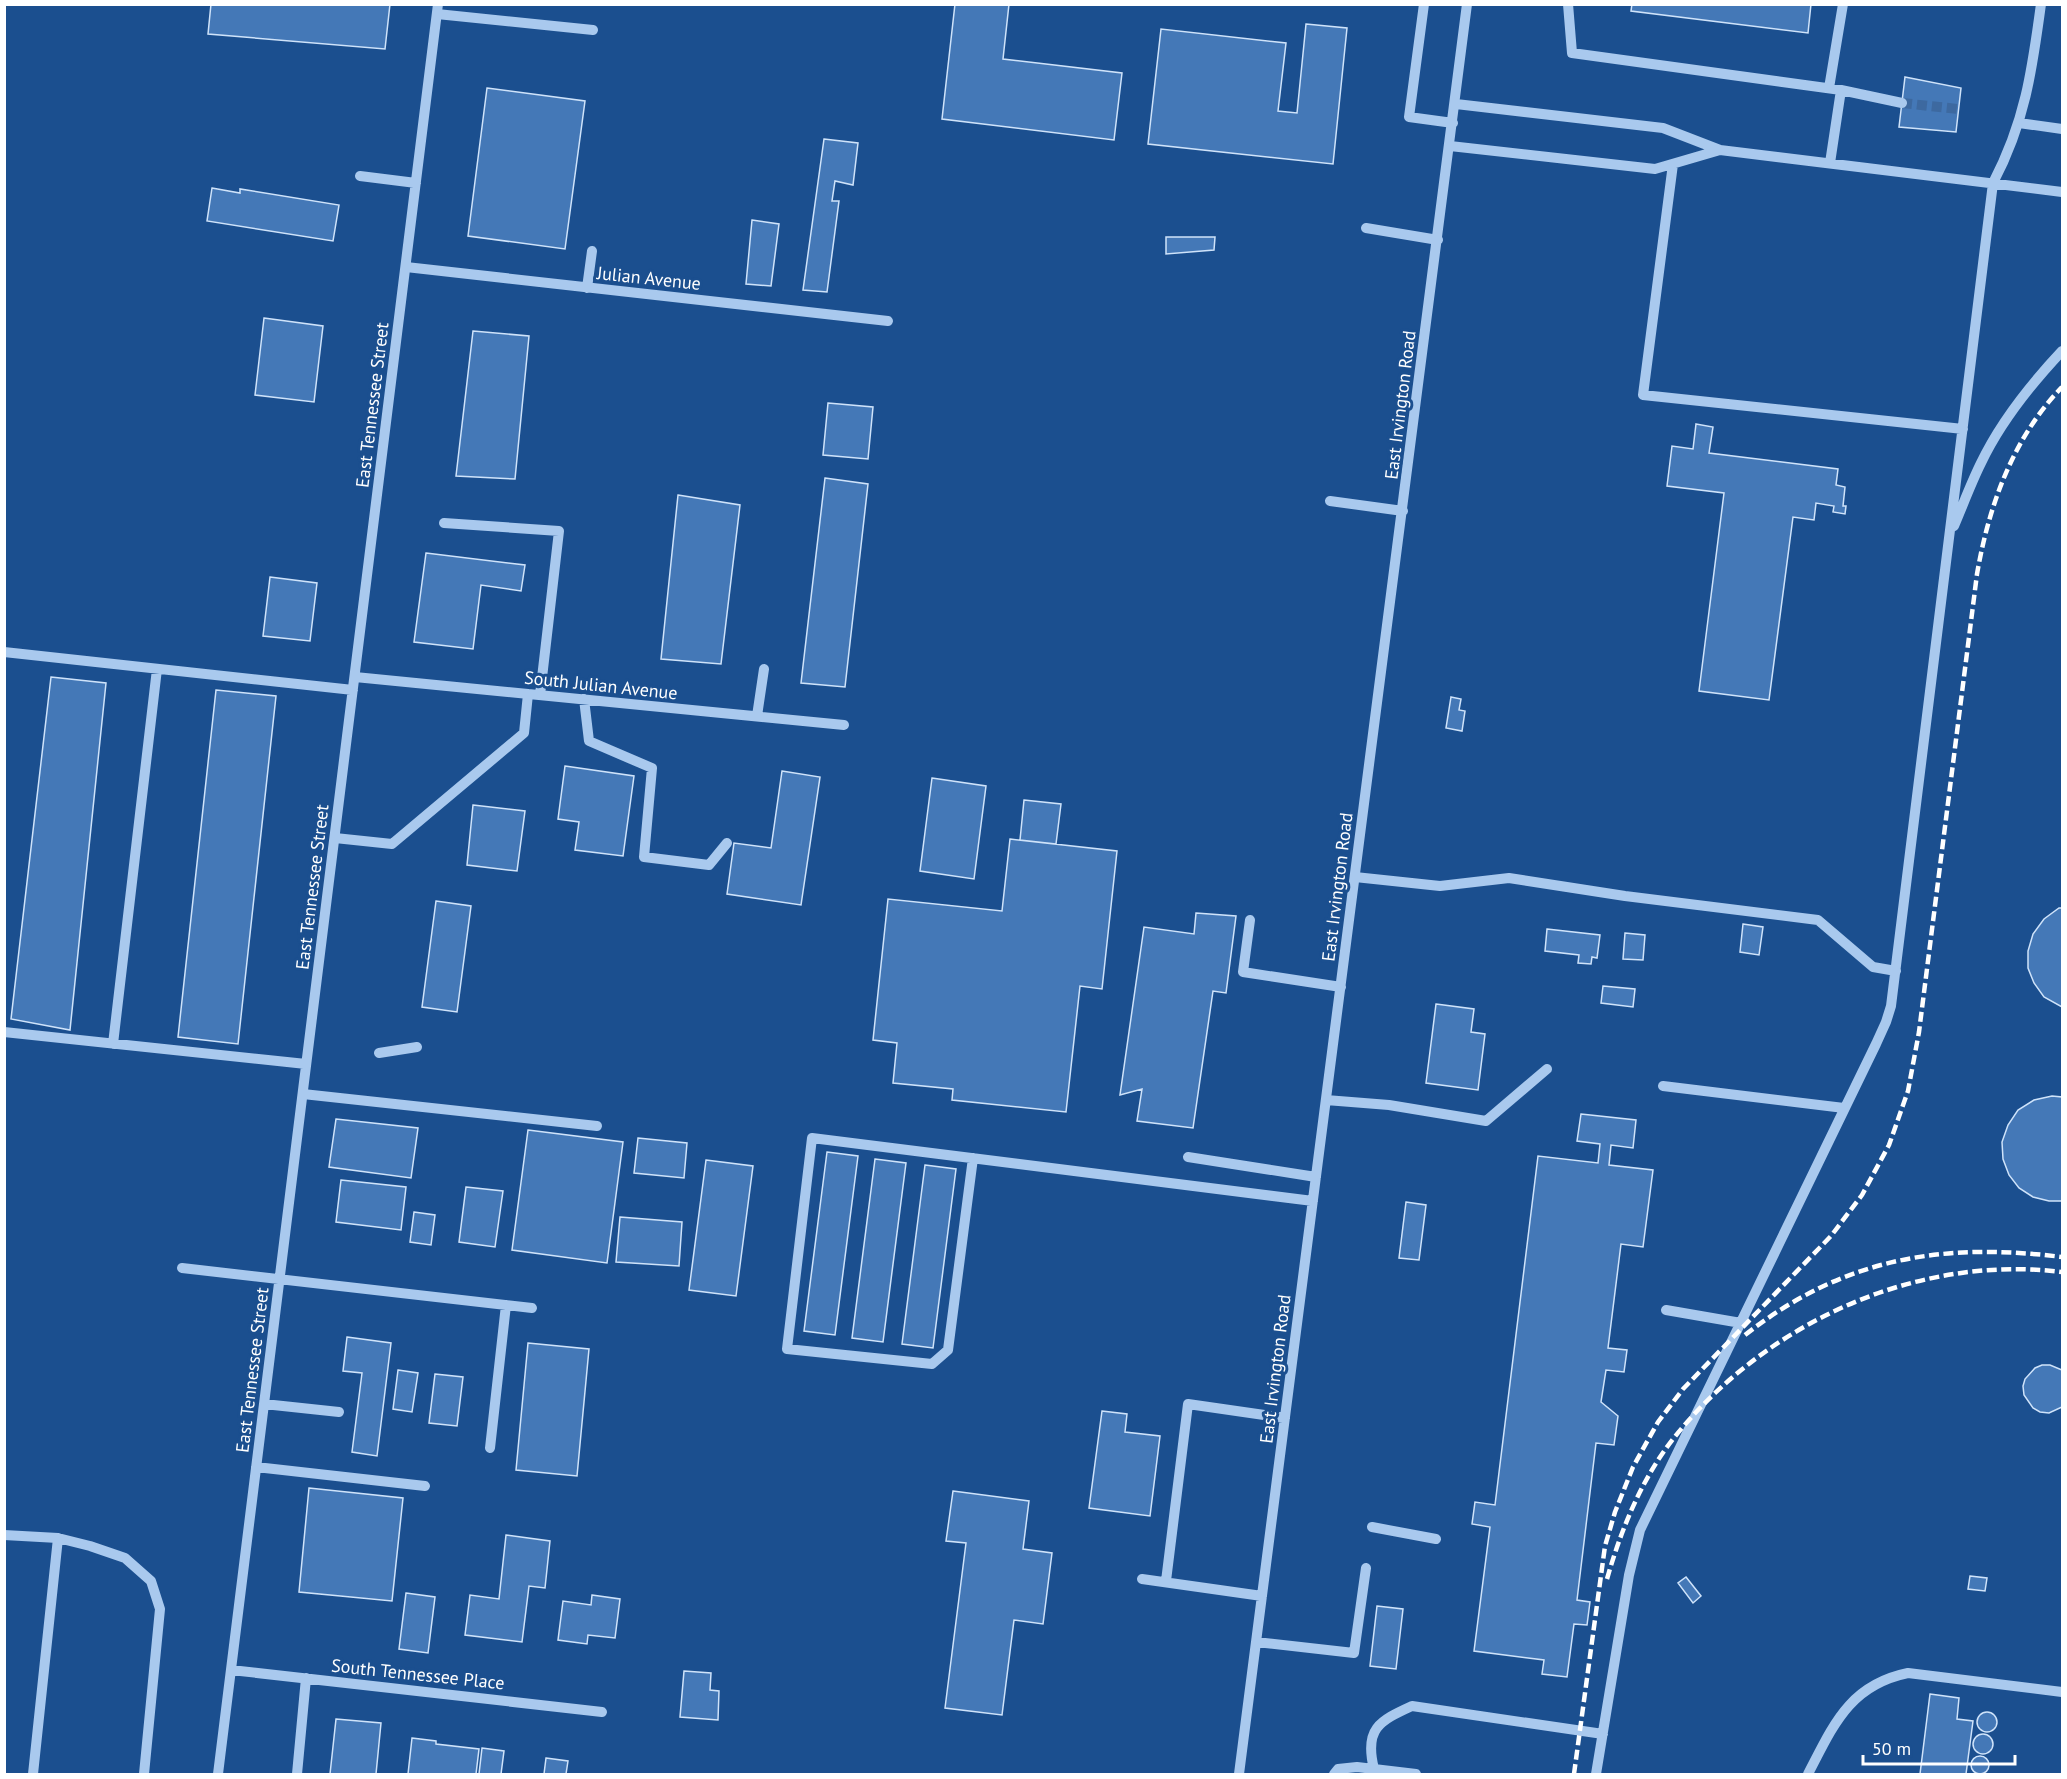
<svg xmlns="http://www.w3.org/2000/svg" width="2067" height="1779" viewBox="0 0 2067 1779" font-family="'PT Sans',sans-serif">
<rect width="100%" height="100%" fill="#1b4f8f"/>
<path fill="#4478b7" stroke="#cfe3fa" stroke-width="1.5" d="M211 4H390L385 49 208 34Z
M955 4H1009L1003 59 1122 73 1114 140 942 119Z
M1632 4H1811L1808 33 1631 11Z
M1306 24 1347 28 1333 164 1148 144 1161 29 1286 43 1278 111 1297 113Z
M1905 77 1961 88 1956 132 1899 127Z
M487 88 585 101 565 249 468 236Z
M824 139 858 143 853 185 835 181 832 201H839L827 292 803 290Z
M212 188 240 193V189L339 205 333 241 207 221Z
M752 220 779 224 771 286 746 284Z
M1166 237H1215L1214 250 1166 254Z
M264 318 323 326 314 402 255 395Z
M473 331 529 336 515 479 456 476Z
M828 403 873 407 868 459 823 455Z
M1696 424 1713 427 1709 453 1838 469 1836 485 1845 487 1843 506H1846L1845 514 1833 512 1834 506 1816 503 1814 520 1793 517 1769 700 1699 691 1724 493 1667 486 1672 446 1693 449Z
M825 478 868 484 845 687 801 683Z
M678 495 740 505 721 664 661 659Z
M426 553 525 565 521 591 481 585 473 649 414 642Z
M270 577 317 583 310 641 263 636Z
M51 677 106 683 70 1030 11 1019Z
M216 690 276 696 238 1044 178 1037Z
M1451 697 1461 699 1459 710 1465 711 1462 731 1446 728Z
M565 766 634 776 623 856 575 850 579 822 558 819Z
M782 771 820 777 801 905 727 894 734 843 771 848Z
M932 778 986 786 974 879 920 871Z
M1024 800 1061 804 1056 844 1020 840Z
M473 805 525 811 517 871 467 865Z
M1010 839 1117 851 1102 989 1080 986 1066 1112 952 1100 953 1089 893 1083 897 1043 873 1040 888 899 1002 911Z
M436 901 471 906 457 1012 422 1007Z
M2059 908H2062V1007L2044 997 2034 983 2028 968V951L2033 934 2044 919Z
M1196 913 1236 916 1226 993 1213 991 1193 1128 1137 1121 1142 1089 1120 1095 1144 927 1194 934Z
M1743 924 1763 927 1759 955 1740 952Z
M1547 929 1600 935 1597 958 1592 957 1591 964 1578 963 1579 955 1545 951Z
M1625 933 1645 935 1643 960 1623 959Z
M1603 986 1635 989 1633 1007 1601 1003Z
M1436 1004 1474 1009 1471 1032 1485 1034 1478 1090 1426 1083Z
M2052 1096 2062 1097V1201H2049L2033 1197 2019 1188 2009 1175 2003 1159 2002 1142 2008 1125 2018 1110 2034 1100Z
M1581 1114 1636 1120 1633 1148 1611 1145 1609 1165 1653 1170 1643 1247 1621 1244 1608 1348 1627 1350 1624 1372 1606 1370 1601 1402 1618 1416 1614 1445 1596 1443 1577 1600 1590 1602 1587 1625 1574 1624 1567 1677 1542 1674 1544 1660 1474 1651 1490 1527 1472 1524 1475 1502 1495 1505 1538 1156 1598 1163 1600 1144 1577 1141Z
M336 1119 418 1128 411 1178 329 1167Z
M528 1130 623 1142 607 1263 512 1250Z
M638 1138 687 1143 684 1178 634 1173Z
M827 1152 858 1156 835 1335 804 1331Z
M875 1159 906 1163 883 1342 852 1338Z
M706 1160 753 1166 736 1296 689 1290Z
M925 1165 956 1169 933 1348 902 1344Z
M341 1180 406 1187 401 1230 336 1222Z
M466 1187 503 1191 495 1247 459 1242Z
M1406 1202 1426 1205 1419 1260 1399 1258Z
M414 1212 435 1215 431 1245 410 1242Z
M620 1217 682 1222 679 1266 616 1262Z
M347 1337 391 1343 377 1456 352 1452 362 1373 343 1371Z
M528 1343 589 1349 577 1476 516 1470Z
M2042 1365H2050L2062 1370V1407L2049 1413 2040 1412 2033 1408 2024 1395 2023 1386 2025 1379 2035 1368Z
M398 1370 418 1373 412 1412 393 1409Z
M435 1374 463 1377 457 1426 429 1423Z
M1102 1411 1127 1414 1125 1432 1160 1436 1150 1516 1089 1508Z
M309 1488 403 1498 392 1601 299 1592Z
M953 1491 1029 1501 1023 1549 1052 1553 1043 1624 1014 1620 1002 1715 945 1708 966 1543 946 1541Z
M506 1535 550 1541 545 1588 529 1586 522 1642 465 1635 470 1595 499 1599Z
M1970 1576 1987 1578 1985 1591 1968 1589Z
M1686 1577 1701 1596 1693 1603 1678 1583Z
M406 1593 435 1597 428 1653 399 1649Z
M592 1595 620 1599 615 1638 588 1635 587 1644 558 1640 563 1601 591 1605Z
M1377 1606 1403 1609 1396 1669 1370 1666Z
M684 1671 711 1673 710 1690 719 1691 718 1720 680 1717Z
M1930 1694 1959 1698 1957 1719 1973 1721 1966 1774H1920Z
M1977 1722a10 10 0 1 1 20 0a10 10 0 1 1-20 0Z
M336 1719 381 1723 376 1774H330Z
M1973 1744a10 10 0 1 1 20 0a10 10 0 1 1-20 0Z
M412 1738 436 1741V1744L479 1749 476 1774H408Z
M482 1748 504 1751 501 1774H479Z
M1971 1765a9 9 0 1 1 18 0a9 9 0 1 1-18 0Z
M546 1758 568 1761 566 1774H544Z"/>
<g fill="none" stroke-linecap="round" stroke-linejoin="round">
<path stroke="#3d69a0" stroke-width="10" stroke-dasharray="10 5" stroke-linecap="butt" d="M1902 103 1958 109"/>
<path stroke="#a9c9ee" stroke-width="10" d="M1424 4 1409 117 1453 123
M1568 4 1572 53 1841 90 1830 163
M437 14 593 30
M1829 88 1843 4
M1841 90 1902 103
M2019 123 2062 129
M1450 146 1655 169 1720 150 1663 128 1456 104
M1720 150 2062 192
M1673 164 1643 395 1963 429
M360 176 416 183
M1366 228 1438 240
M406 267 888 321
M587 288 592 251
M1330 501 1403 511
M444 523 559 531 540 695
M1954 526C1963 505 1971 483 1981 463 2001 421 2031 384 2062 351
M4 652 353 690
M355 677 844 725
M584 699 589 741 652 768 644 857 709 865 727 843
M757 716 764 669
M335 838 392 844 524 733 528 694
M1355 877 1440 886 1509 878 1625 896 1818 920 1873 967 1896 971
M1250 920 1243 972 1341 987
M4 1032 306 1064
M113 1044 157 669
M379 1053 417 1047
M1663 1086 1844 1108
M303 1094 597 1126
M1326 1100 1389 1105 1486 1121 1547 1069
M1188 1157 1316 1177
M973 1158 948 1350 932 1364 787 1349 812 1138 1313 1201
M182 1268 532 1308
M1666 1310 1741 1323
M264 1404 339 1412
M490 1448 506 1305
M256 1467 425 1486
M1372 1527 1436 1539
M4 1535 58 1538 90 1546 125 1558 151 1581 160 1609 144 1774
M1142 1579 1262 1596
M1166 1581 1188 1404 1285 1418
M1256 1642 1354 1653 1366 1568
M231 1670 602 1712
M1374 1769C1364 1729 1379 1721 1412 1706L1603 1734
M33 1774 58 1538
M218 1774 438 4
M297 1774 306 1678
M1239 1774 1467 4
M1334 1774 1338 1769 1357 1767 1416 1774
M1596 1774 1629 1575 1640 1530 1876 1044 1886 1022 1891 1006 1993 183C2025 122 2032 71 2041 4
M1808 1774C1833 1726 1849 1685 1908 1673L2062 1692"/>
<path stroke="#fff" stroke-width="4.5" stroke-dasharray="10 4.5" stroke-linecap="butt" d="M1745 1335C1843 1258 1942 1242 2062 1257
M1607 1579C1621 1530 1641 1480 1673 1439 1764 1324 1915 1254 2062 1272
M1574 1774 1605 1546 1615 1512 1633 1467 1658 1422 1683 1389 1831 1236 1862 1195 1889 1145 1908 1091 1919 1032 1977 574C1989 505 2013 438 2062 387"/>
</g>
<g text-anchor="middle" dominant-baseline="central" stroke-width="6" stroke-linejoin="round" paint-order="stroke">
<g font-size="18" fill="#fff" stroke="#1b4f8f">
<text transform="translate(649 278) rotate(6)">Julian Avenue</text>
<text transform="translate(372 405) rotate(-83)">East Tennessee Street</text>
<text transform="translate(1400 405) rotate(-83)">East Irvington Road</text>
<text transform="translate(601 685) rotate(6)">South Julian Avenue</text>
<text transform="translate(312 887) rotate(-83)">East Tennessee Street</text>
<text transform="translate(1337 887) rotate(-83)">East Irvington Road</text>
<text transform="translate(1275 1369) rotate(-83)">East Irvington Road</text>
<text transform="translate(252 1370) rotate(-83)">East Tennessee Street</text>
<text transform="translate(418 1674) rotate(6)">South Tennessee Place</text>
</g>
</g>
<rect width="2067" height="1779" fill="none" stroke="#ffffff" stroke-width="12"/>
<path d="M1863 1755v9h152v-9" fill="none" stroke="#ffffff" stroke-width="3"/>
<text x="1872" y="1755" font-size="18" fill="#ffffff" stroke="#1b4f8f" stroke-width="4.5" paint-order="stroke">50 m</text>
</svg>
